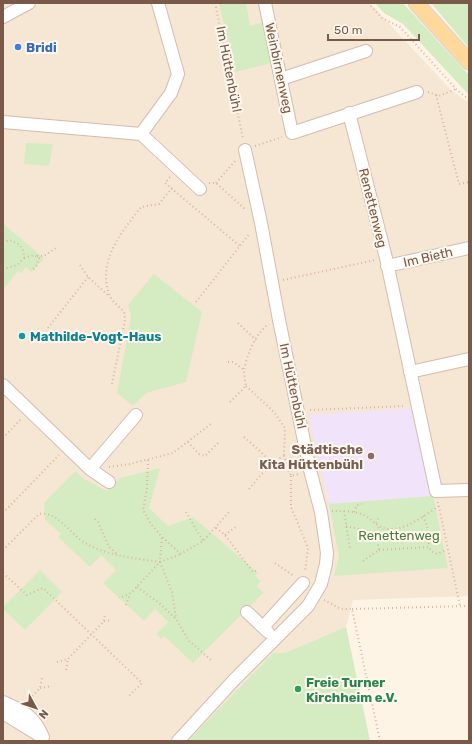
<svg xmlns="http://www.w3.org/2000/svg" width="472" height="744" viewBox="0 0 472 744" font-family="Rubik,sans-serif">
<rect width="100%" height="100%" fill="#fdf4e6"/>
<path fill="#f6e6d4" d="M3 3H370L451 90 469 103V596L353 600 346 627 370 741H3Z"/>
<path fill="#f1e3fa" d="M413 408 433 496 329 504 308 415Z"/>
<path fill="#d5ecc3" d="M219 3H246L250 26 263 22 271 63 235 72Z
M375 3H403L469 75V95L403 24 384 13Z
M431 3H469V48Z
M26 143 53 144 49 166 24 164Z
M3 224 44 258 32 272 26 267 21 273 18 271 3 290Z
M154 274 202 312 186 382 146 393 133 406 117 393 131 316 128 305Z
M160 468 149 508 168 526 193 517 258 573 255 576 261 581 257 586 263 593 193 663 164 636 161 639 156 634 168 622 155 609 144 621 103 583 116 570 101 555 90 567 58 537 61 534 45 520 44 503 75 471 84 479 107 491 120 478Z
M433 496 448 568 334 576 339 556 329 504Z
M40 570 62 592 25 630 3 609V607Z
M346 627 370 741H188L273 653H285Z"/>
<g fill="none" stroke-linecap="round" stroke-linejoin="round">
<g stroke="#d3bdae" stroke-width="14">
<path id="minor" d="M265 3 292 133 417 92
M3 17 29 3
M281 79 366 51
M349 113 386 258 436 491 469 490
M3 122 141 134 171 93 178 74 158 3
M141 134 200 189
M387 266 469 248
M410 372 469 359
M3 385 90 469 109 482
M90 469 136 415
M247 612 268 632
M263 627 303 583
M3 702C24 711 34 716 43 737
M3 713 42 737
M178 741 234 680 308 606 321 584 326 564 327 553 321 512 310 470 279 320 261 223 245 150"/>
</g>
<g stroke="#dcd4d0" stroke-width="17">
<path id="major" d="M416 3 469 62"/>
</g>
<path stroke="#dab59f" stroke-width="2" stroke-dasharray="1 3" stroke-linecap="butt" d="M215 3 243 139
M368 3 382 18 400 27 456 89 469 100
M428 92 439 96 456 89
M436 95 459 184 469 182
M255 146 282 137
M170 177 165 183 241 247
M209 183H216L246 210
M216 183 235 161
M3 243 9 240C19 243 24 247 24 258L17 265 3 269
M37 256H44L56 248
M24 258 34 255 39 258 36 267 32 270
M80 265 88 277 110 297
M283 280 375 260
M196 302 250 233
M238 323 256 340
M48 328 88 277
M228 362H233L244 370
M112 384 125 320 124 312C120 307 112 302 110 296 96 261 122 232 141 207L159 204 172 188
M246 386 274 412 285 428 284 456
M230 402 246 386C245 381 244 374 244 370 247 355 256 332 269 324
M310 410 406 406
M244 437 272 462
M3 438 22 418
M188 442 199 454 205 456 218 443
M148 460 147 488 143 510 151 524 162 537 181 554 203 541 230 511
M109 467 130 464 173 453 212 423
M291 476V507L308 548 305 571
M249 489 272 462 284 456 291 476 299 474
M438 502 460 606
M332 511C343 511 357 511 366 516 371 519 374 523 379 526 399 537 423 516 439 506
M344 511 350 549
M186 512 203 541
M354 512 357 505 362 504
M3 513 59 455
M423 516 427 525 429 547
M95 519 98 522 109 547 118 555
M376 523 379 517
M346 526 376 533 379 526
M216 528 225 535 253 572 258 570
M225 535 237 526
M162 538 160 562 181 554
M3 550 39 514C57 511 69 532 82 541 105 556 134 558 160 562L131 593 119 598
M379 550 429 547 431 551 437 554 447 550
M363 561 379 550 376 533
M160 562 172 592 176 618
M275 563 294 576
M3 573 27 595 43 588 142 683 128 697
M137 587 158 602 176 619 189 641 211 660
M324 600 341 609H352L380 741
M126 605 130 594
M352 609 469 606
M104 621 112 620
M57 662 68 659 104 621 105 614
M66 670 68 659
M40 688 52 686
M27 702 40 688 42 678"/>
<use href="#minor" stroke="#fff" stroke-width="12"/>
<use href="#major" stroke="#ffd99c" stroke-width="15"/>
</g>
<circle fill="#3f7fe0" stroke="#fff8ee" stroke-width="1.5" cx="18" cy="47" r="4"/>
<circle fill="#0f9aa8" stroke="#fff8ee" stroke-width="1.5" cx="22" cy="336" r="4"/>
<circle fill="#8d6e63" stroke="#fff8ee" stroke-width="1.5" cx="371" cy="456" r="4"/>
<circle fill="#2e9e5b" stroke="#fff8ee" stroke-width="1.5" cx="298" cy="689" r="4"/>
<g text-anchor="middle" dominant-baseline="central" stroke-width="4" stroke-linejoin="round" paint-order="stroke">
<g font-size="13" font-weight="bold" fill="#366cbe" stroke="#fff8ee" text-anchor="start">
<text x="26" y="47">Bridi</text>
</g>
<g font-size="13" fill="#795949" stroke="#fff8ee">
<text transform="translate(279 68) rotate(78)">Weinbirnenweg</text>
<text transform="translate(229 69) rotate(79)">Im Hüttenbühl</text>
<text transform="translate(373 208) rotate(76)">Renettenweg</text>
<text transform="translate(428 257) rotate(-13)">Im Bieth</text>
<text transform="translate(293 386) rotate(78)">Im Hüttenbühl</text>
</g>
<g font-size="13" font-weight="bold" fill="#0d838f" stroke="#fff8ee" text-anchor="start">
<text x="30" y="336">Mathilde-Vogt-Haus</text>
</g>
<g font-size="13" font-weight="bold" fill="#785e54" stroke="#fff8ee" text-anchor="end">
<text x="363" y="449">Städtische<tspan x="363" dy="15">Kita Hüttenbühl</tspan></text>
</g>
<g font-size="13" fill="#50793d" stroke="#fff8ee">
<text x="399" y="535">Renettenweg</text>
</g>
<g font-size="13" font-weight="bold" fill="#27864d" stroke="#fff8ee" text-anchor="start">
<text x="306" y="682">Freie Turner<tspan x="306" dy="15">Kirchheim e.V.</tspan></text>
</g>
</g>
<rect width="472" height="744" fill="none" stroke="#795949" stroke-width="8"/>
<g transform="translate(36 708) rotate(130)" stroke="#fff8ee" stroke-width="3" paint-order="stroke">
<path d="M0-3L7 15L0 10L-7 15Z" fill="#795949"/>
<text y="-6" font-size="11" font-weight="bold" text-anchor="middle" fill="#795949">N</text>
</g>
<path d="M328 34v6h91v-6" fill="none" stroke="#795949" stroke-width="2"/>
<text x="334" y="34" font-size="12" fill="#795949" stroke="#fff8ee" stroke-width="3" paint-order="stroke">50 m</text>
</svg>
